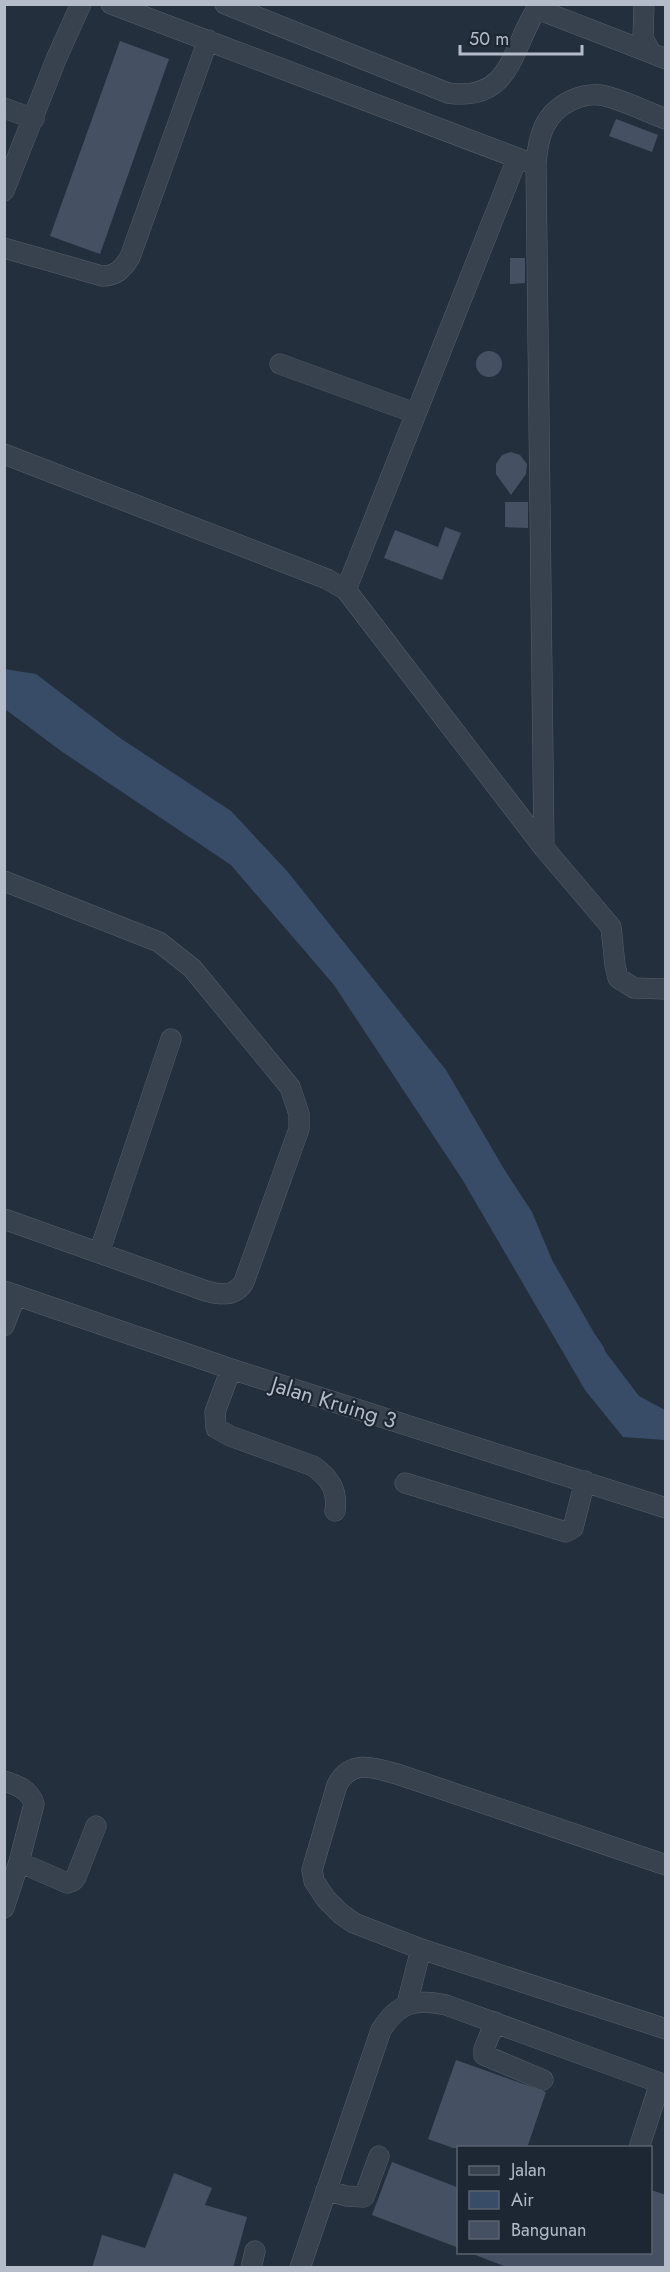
<svg xmlns="http://www.w3.org/2000/svg" width="670" height="2272" viewBox="0 0 670 2272" font-family="Jost,sans-serif">
<rect width="100%" height="100%" fill="#242f3e"/>
<path fill="#394c67" d="M4 669 36 674 120 738 231 811 287 871 446 1070 504 1169 532 1212 552 1260 604 1350 639 1396 665 1410V1440L623 1437 585 1390 462 1179 334 985 231 865 61 751 5 709Z"/>
<g fill="none" stroke-linecap="round" stroke-linejoin="round">
<path stroke="#394c67" stroke-width="28" d="M452 1110 569 1322 591 1353"/>
</g>
<path fill="#455162" d="M120 41 169 59 100 254 50 236Z
M616 119 658 135 652 152 609 136Z
M510 258H525V283L510 284Z
M476 364a13 13 0 1 1 26 0a13 13 0 1 1-26 0Z
M511 452 520 455 527 464 526 474 511 495 496 474V464L502 455Z
M505 502H528V528L505 527Z
M445 527 461 533 442 580 384 558 395 530 438 547Z
M456 2060 546 2092 527 2148H453L428 2139Z
M392 2162 459 2188V2248L372 2215Z
M174 2173 212 2188 205 2205 247 2217 233 2268H92L102 2235 145 2248Z
M651 2190 666 2195V2268H509L473 2254 651 2253Z"/>
<g fill="none" stroke-linecap="round" stroke-linejoin="round">
<g stroke="#565f6c" stroke-width="21">
<path id="minor" d="M111 4 528 162
M225 4 448 93C514 103 511 44 540 4
M644 4 643 38 651 53 666 59
M537 9 651 53
M4 108 34 119
M4 191 57 57 81 4
M4 248 102 276C116 276 123 269 130 257L208 40
M280 364 415 413
M4 454 327 579 346 590 544 848 611 927 615 965 618 978 634 988 666 989
M346 590 517 159
M544 848 536 165C538 136 544 113 572 100 581 96 590 94 600 95 620 98 646 112 666 119
M4 881 159 942 192 968 290 1087 299 1114V1129L244 1282C235 1297 221 1295 206 1291L4 1219
M99 1253 171 1039
M4 1291 231 1369 666 1508
M4 1326 16 1295
M231 1369 215 1412 216 1428 230 1436 313 1466C330 1478 338 1490 335 1511
M405 1483 566 1532 573 1528 585 1481
M4 1781C17 1785 30 1790 34 1804L19 1862
M666 1865 400 1775C376 1768 351 1758 337 1785L312 1870 314 1881 326 1899 341 1914 354 1923 421 1949 666 2029
M4 1908 19 1862 67 1883 73 1881 76 1877 96 1826
M407 2004 421 1949
M495 2022 484 2049V2055L543 2080
M639 2148 660 2083
M326 2190 346 2196 364 2197 379 2156
M251 2268 255 2251
M300 2268 381 2030C398 2003 415 1998 446 2005L666 2085"/>
</g>
<use href="#minor" stroke="#38414e" stroke-width="20"/>
</g>
<g text-anchor="middle" dominant-baseline="central" stroke-width="4.5" stroke-linejoin="round" paint-order="stroke">
<g font-size="22" fill="#b4bcc9" stroke="#1d2633">
<text transform="translate(334 1402) rotate(17)">Jalan Kruing 3</text>
</g>
</g>
<rect width="670" height="2272" fill="none" stroke="#b4bcc9" stroke-width="12"/>
<rect x="457" y="2146" width="195" height="108" fill="#1d2633" stroke="#59626f" stroke-width="1.5"/>
<rect x="469" y="2166" width="30" height="9" fill="#38414e" stroke="#59626f" stroke-width="1.5"/>
<text x="511" y="2176" font-size="18" fill="#b4bcc9">Jalan</text>
<rect x="469" y="2191" width="30" height="18" fill="#394c67" stroke="#59626f" stroke-width="1.5"/>
<text x="511" y="2206" font-size="18" fill="#b4bcc9">Air</text>
<rect x="469" y="2221" width="30" height="18" fill="#455162" stroke="#59626f" stroke-width="1.5"/>
<text x="511" y="2236" font-size="18" fill="#b4bcc9">Bangunan</text>
<path d="M460 45v9h122v-9" fill="none" stroke="#b4bcc9" stroke-width="3"/>
<text x="469" y="45" font-size="18" fill="#b4bcc9" stroke="#1d2633" stroke-width="4.5" paint-order="stroke">50 m</text>
</svg>
